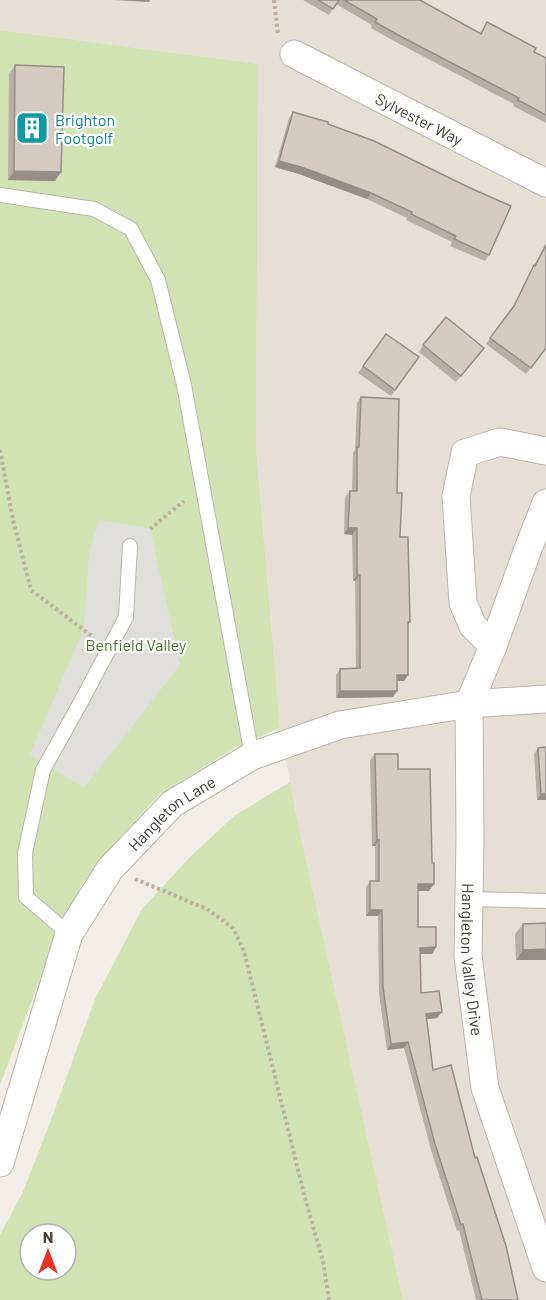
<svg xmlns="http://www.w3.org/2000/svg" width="546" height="1300" viewBox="0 0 546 1300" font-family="Barlow,sans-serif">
<rect width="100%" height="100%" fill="#f2ede7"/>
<path fill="#e5dfd5" d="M0 0H546V1300H403L297 819 280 728 256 447 258 64 0 30Z"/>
<path fill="#d1e3b3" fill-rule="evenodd" d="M0 30 258 64 256 447 280 728 235 748 160 794 122 835 81 886 40 979 0 1085Z
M290 782 297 819 403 1300H0V1235L22 1194 48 1128 95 999 142 909 190 857 234 816ZM30 1234H66V1270H30Z"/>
<path fill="#e0dedb" d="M99 520 150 529 180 665 84 788 30 755 84 628 89 553Z"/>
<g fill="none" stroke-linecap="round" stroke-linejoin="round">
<g stroke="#bcb4aa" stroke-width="16">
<path id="lane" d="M0 195 94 209 131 229 158 280 184 385 252 756
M469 899 546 901
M69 934 26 897 25 853 43 770 82 700 126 617 130 546"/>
</g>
<g stroke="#bcb4aa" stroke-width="29">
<g id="street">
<path id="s1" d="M294 54 546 183"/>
<path id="s2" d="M546 503 528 549 493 646 469 704 470 839 468 956 485 1088 546 1268"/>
<path d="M493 646 473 626 463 603 456 496 465 453 500 442 546 451"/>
<path id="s3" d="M0 1163 69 934 110 869 172 804 252 756 340 725 469 704 546 699"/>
</g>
</g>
<path stroke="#bdae9d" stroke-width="4" stroke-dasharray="3 3" stroke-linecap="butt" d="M274 0 278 34
M0 450 13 520 31 590 93 637
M150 529 184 501
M135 879 207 909 233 928 244 951 305 1198 323 1261 329 1300"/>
<use href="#lane" stroke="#fff" stroke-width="14"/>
<use href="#street" stroke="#fff" stroke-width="27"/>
</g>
<path fill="#b7afa5" d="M303 0H420L480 33 487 22 534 52 546 58V123L513 106 514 104 394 41 371 28 372 25 336 4 329 15Z
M15 65 61 172 55 181 8 180 9 74Z
M293 112 328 124 489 255 485 261 450 246 452 242 406 220 407 218 367 199 299 174 275 167 289 118Z
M546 243V348L526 374 486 344 511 311 530 272 534 266Z
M386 334 419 357 391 396 358 373Z
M423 345 484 348 456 382 419 352Z
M361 397 397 493 400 537 410 622 408 625V675L404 681H397V691L393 697 336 698V675L340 669H356L355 581H353L352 535 344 534 345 497 350 491H352L353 453 355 450 357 403Z
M546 747V800H537L534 754 538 748Z
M375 754 398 769 429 891H418V927L436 947 432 954H420L421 993 437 1018 426 1019 433 1070 475 1158 518 1300H476L459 1230 457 1231 431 1150 404 1048 387 1050 379 994 378 916H366V887L370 881H375V846H372L370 760Z
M546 923 516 960 515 934 523 924Z"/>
<path fill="#958e86" d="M114 0H150L149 2Z
M279 161 304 168 371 193 367 199 299 174 275 167Z
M14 171 61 172 55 181 8 180Z
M348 528H357L352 535 344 534Z
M357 575H360L355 581H353Z
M397 675H408L404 681H393Z
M340 691H397L393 697 336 698Z
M541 794H546V800H537Z
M377 840H379L375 846H372Z
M418 884H434L429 891H414Z
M370 910H382L378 916H366Z
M436 947 432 954H416L420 948Z
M546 949V960H516L523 950Z
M442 1012 437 1018 421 1020 426 1014Z
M408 1042 404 1048 387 1050 391 1044Z"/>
<path fill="#d5cbc0" stroke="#958e86" stroke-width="1.5" d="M318 0H339L333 9Z
M344 0H420L481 34 487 22 536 48 534 52 546 58V115L518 100 519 98 398 35 375 22 377 19Z
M15 65 64 67 61 172 14 171Z
M293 112 328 122V124L374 141 468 187 511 206 489 255 454 239 456 236 411 214 412 212 371 193 304 168 279 161Z
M546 245V348L531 368 490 338 514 306 534 265 535 266Z
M446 317 484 348 461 376 423 345Z
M386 334 419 357 395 390 363 366Z
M361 397 399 399 397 493H402L400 537H408L410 622H408V675H397V691H340V669L360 668V575H357V528H348L350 491H357V447H359Z
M546 747V794H541L538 748Z
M375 754H398V769H430L432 863H434V884H418V927H436V947L420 948 421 993 439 991 442 1012 426 1014 433 1070 451 1065 475 1158 477 1157 506 1246 518 1300H482L463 1224 461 1225 435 1144 408 1042 391 1044 383 987 382 910H370V881H379V840H377Z
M546 923V949L523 950V924Z"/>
<defs>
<g id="building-square" transform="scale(1.725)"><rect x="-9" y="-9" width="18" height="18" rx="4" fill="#0f9aa8" stroke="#fff"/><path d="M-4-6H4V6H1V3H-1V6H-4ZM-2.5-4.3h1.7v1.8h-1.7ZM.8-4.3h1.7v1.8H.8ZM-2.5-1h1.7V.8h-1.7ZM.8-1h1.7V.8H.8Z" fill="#fff"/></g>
</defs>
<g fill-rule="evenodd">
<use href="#building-square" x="32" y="128"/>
</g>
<g text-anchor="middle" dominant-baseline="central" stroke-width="4.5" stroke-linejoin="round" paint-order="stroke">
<g font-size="16" fill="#443d36" stroke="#fff">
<text stroke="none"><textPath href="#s1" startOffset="141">Sylvester Way</textPath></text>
<text stroke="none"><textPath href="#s3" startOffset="400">Hangleton Lane</textPath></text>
<text stroke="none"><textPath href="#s2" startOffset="471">Hangleton Valley Drive</textPath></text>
</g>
<g font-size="16" fill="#0d838f" stroke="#fff" text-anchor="start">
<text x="55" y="119">Brighton<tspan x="55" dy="18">Footgolf</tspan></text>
</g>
<g font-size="16" fill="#4e702f" stroke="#fff">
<text x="136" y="644">Benfield Valley</text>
</g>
</g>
<g transform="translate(48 1252)"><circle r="28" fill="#ffffff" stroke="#b4b1af" stroke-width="1.5"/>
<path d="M0-4.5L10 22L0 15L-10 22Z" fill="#e73428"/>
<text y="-9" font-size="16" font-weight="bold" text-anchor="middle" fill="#443d36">N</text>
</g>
</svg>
